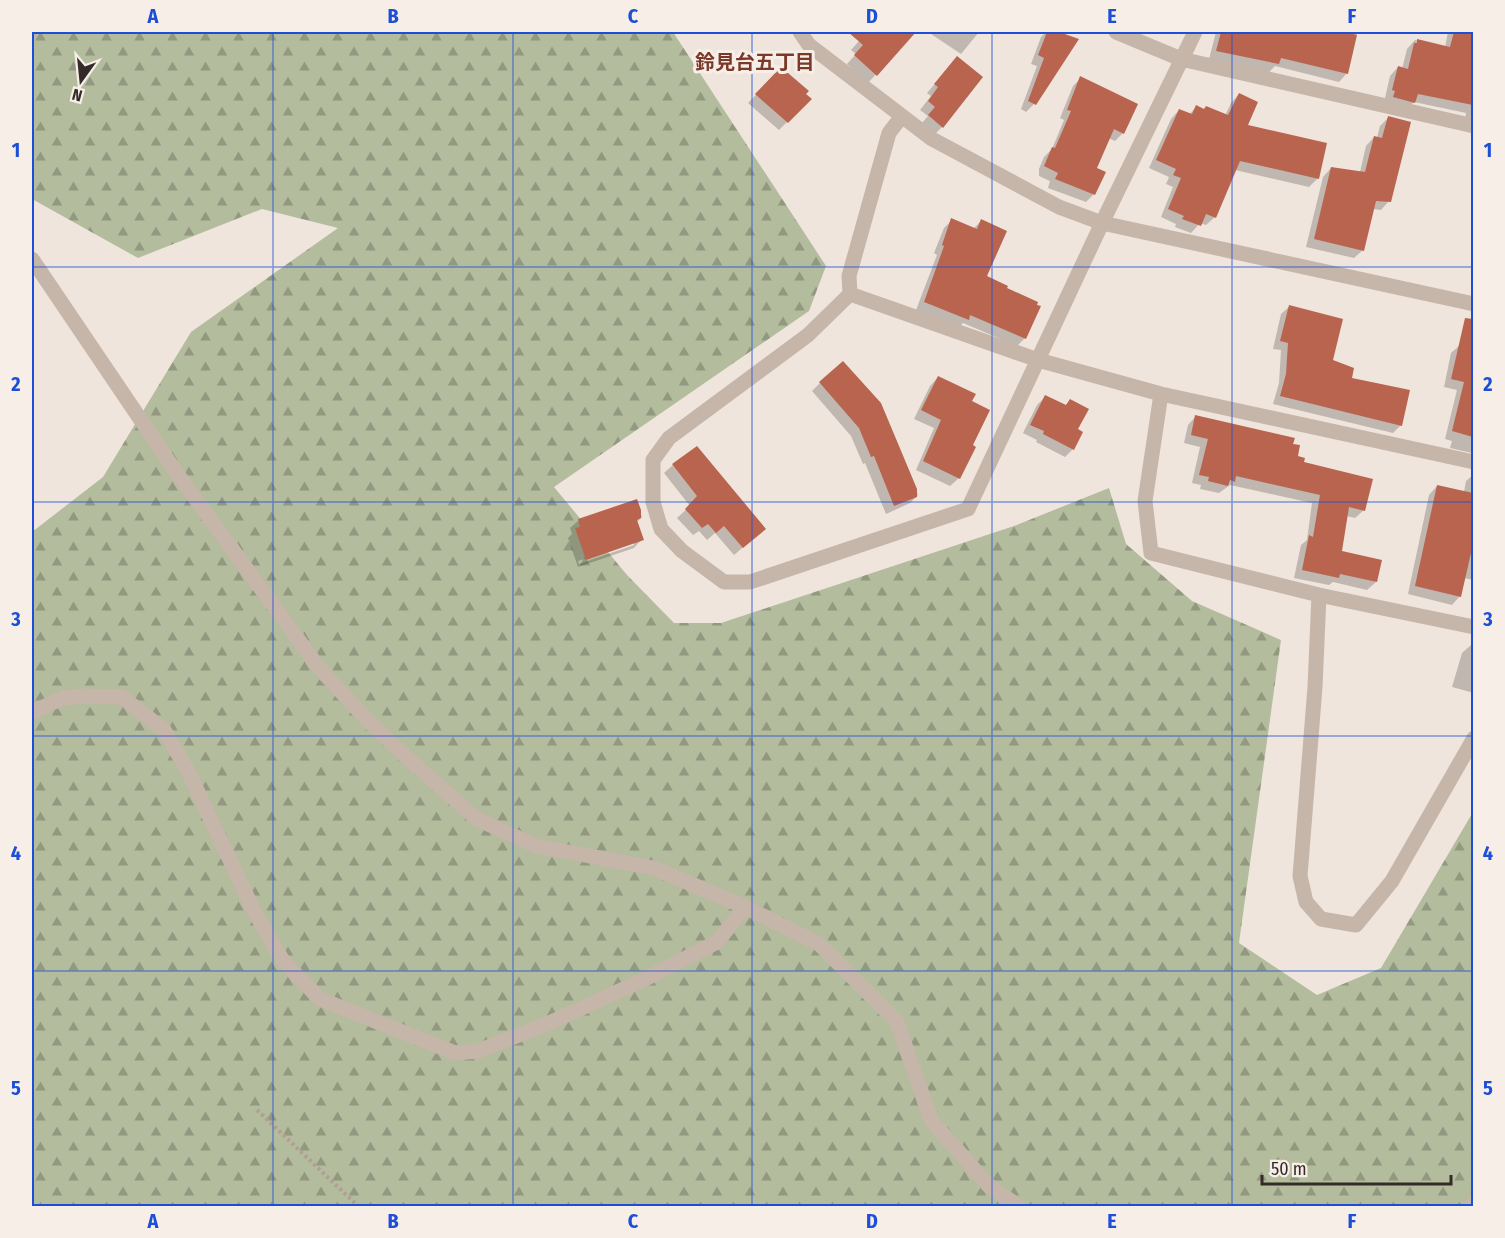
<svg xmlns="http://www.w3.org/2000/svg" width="1505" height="1238" viewBox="0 0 1505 1238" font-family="'Fira Sans Condensed','Noto Sans JP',sans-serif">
<defs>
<pattern id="forest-firs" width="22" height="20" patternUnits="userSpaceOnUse" patternTransform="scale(1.5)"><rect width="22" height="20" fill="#b3bc9d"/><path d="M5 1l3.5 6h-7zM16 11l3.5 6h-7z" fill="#929980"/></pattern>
</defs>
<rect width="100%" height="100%" fill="#efe5dc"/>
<path fill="url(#forest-firs)" d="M32 32H673L826 266 809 311 554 487 627 575 674 623H721L1014 526 1109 488 1126 544 1192 601 1281 640 1239 943 1317 995 1381 968 1473 812V1206H32V532L103 477 191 332 338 228 262 209 138 258 32 199Z"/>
<path fill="#0003" fill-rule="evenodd" d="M867 32H914L868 83 847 64 856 54 851 50Z
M928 32H979L961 54Z
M1046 32H1055L1076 40 1034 104 1026 112 1021 109 1037 66 1031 64 1041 37Z
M1216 32H1357L1347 73 1339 82 1275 66 1269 72 1209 59Z
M1448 32H1474V123L1465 120 1466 113 1414 102 1406 110 1385 98 1390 76 1398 67 1402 69 1407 49 1415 40 1445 47Z
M957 58 942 127 934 135 921 124 928 116 920 110 931 96 927 93Z
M781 69 810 99 779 130 748 103Z
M1081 78 1123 133 1115 141 1108 138 1095 168 1094 194 1086 202 1048 188 1050 181 1039 176V169L1044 157 1052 149 1064 120 1060 118 1073 86Z
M1239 94 1246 126 1318 178 1309 187 1235 170 1215 217 1206 225 1200 223 1191 233 1175 227 1176 224 1161 217 1173 187 1166 184 1169 177 1149 168 1171 119 1179 110 1189 115 1196 107 1225 116 1231 103Z
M1388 118 1389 201 1381 210 1373 209 1363 250 1354 258 1306 247 1323 177 1331 168 1360 172 1366 146 1374 137 1377 138 1380 126Z
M952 220 973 229 981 221 985 277 1025 338 1017 346 963 323 959 327 916 310 937 255 934 253 944 228Z
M1290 306 1331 361 1401 425 1393 433 1273 404 1279 383 1281 350 1273 349 1281 314Z
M1460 345 1474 349V465L1470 462 1472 453 1450 448 1452 441 1445 439 1457 390 1444 387 1451 353Z
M938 377 970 402 959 478 950 486 916 470 934 428 914 419 930 386Z
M820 383 880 404 918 495 910 503 886 514 865 463 863 464 851 436 812 391Z
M1045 397 1065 406 1070 401 1076 430 1073 449 1065 457 1036 442 1037 440 1023 433 1037 405Z
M1196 416 1292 445 1296 458 1364 510 1355 518 1346 516 1340 552 1376 582 1367 590 1333 582 1329 585 1294 578 1301 545 1307 540 1312 503 1230 485 1219 493 1200 489 1201 485 1192 483 1200 447 1184 443 1188 425Z
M673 465 755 537 734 555 715 533 707 540 699 531 693 535 677 518 690 506 664 473Z
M1474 474V580L1464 578 1460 596 1452 605 1408 594 1429 495 1437 486 1464 492 1466 481Z
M636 501 642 517 637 522 642 539 634 548 578 567 568 538 572 534 570 528 579 520ZM634 542V545L579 564 578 561Z
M1471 645H1474V693L1452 687 1462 653Z"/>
<path fill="#b9644f" d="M848 32H916L877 76 854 55 863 45Z
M1047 32H1059L1079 39 1036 105 1028 101 1044 58 1038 55Z
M1221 32H1344L1357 35 1348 74 1281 58 1279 64 1216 51Z
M1454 32H1473V105L1418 94 1415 103 1393 97 1395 91 1392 90 1398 66 1408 69 1414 43H1417V39L1450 47Z
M957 56 983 77 943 128 928 115 935 107 928 101 938 87 934 84Z
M781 67 809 91 806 94 812 99 788 123 755 94Z
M1080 76 1138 104 1124 134 1114 129 1097 168 1106 172 1095 195 1055 179 1058 173 1044 166 1052 147 1055 148 1071 111 1067 110Z
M1239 93 1258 102 1248 125 1327 143 1319 179 1240 161 1216 218 1206 214 1201 226 1182 219 1184 216 1168 209 1181 178 1173 175 1176 169 1156 160 1179 109 1192 114 1196 105 1204 109 1206 106 1228 115Z
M1388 116 1411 122 1391 202 1376 201 1364 251 1314 239 1331 167 1365 172 1374 136 1382 138Z
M951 218 977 229 981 219 1007 231 987 276 1008 286 1007 288 1038 302 1037 305 1041 306 1026 339 970 315 969 320 924 302 944 246 942 245Z
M1289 305 1343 319 1333 360 1354 368 1352 378 1410 390 1402 426 1280 396 1286 374 1288 343 1280 341Z
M1465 318 1473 319V437L1452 431 1464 382 1451 379Z
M843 361 881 403 917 489V497L894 506 874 456 871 457 859 428 819 382Z
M938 376 976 394 972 401 990 410 973 445 976 447 960 479 923 461 941 420 921 410Z
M1045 395 1066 405 1070 399 1089 409 1078 429 1083 432 1074 450 1043 434 1044 431 1030 425Z
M1195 415 1295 438 1293 444 1300 445 1298 456 1305 458 1304 462 1373 479 1365 511 1349 507 1342 551 1382 560 1377 582 1340 574 1339 578 1302 570 1309 535 1313 537 1320 495 1236 476 1235 482 1230 480 1228 486 1208 481 1209 477 1199 475 1208 439 1191 435Z
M697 446 766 529 743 548 724 526 716 533 708 524 702 528 685 509 697 496 672 464Z
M1437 485 1473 493V544L1461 597 1415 586Z
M637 499 641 510V518L637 520 644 540 586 560 575 528 580 527 578 519Z"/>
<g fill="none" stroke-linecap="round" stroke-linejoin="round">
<path stroke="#b19f93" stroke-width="4" stroke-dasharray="3 3" stroke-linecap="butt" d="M257 1110 358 1206"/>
<path stroke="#c6b5a9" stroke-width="15" d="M800 32 809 45 932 139 1059 207 1102 223 1474 304
M1116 32 1181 59 1474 126
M902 116 889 133 849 276 850 294 808 335 669 438 653 460V502L661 529 682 551 724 582H750L968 509 1102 223 1195 32
M850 294 1038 360 1161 394 1474 462
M1161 394 1145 501 1151 553 1319 595 1474 627
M1319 595 1315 687 1300 876 1306 902 1321 919 1356 925 1392 881 1474 738"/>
<path stroke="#c6b5a9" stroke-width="15" d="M32 259 178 475 319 668 367 720 424 773 477 819 536 846 654 868 745 907 819 944 897 1022 931 1120 988 1185 1018 1206
M32 712 63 698 83 696 122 697 164 730 189 773 254 911 283 961 320 999 455 1053 478 1051 547 1024 643 980 717 942 745 907
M1471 1206 1474 1203"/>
</g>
<path fill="none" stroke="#1d4ed8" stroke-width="1.5" stroke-opacity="0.55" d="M273 32V1206M513 32V1206M752 32V1206M992 32V1206M1232 32V1206M32 267H1474M32 502H1474M32 736H1474M32 971H1474"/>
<g text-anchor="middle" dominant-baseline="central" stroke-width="6" stroke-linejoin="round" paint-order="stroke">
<g font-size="20" font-weight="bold" fill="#7a3929" stroke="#f7efe7">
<text x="755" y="62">鈴見台五丁目</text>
</g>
</g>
<rect width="1505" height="1238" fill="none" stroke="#f7efe7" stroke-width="66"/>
<g transform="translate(81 81) rotate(195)" stroke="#f7efe7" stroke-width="4.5" paint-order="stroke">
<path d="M0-4.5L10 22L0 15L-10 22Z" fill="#342b28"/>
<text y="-9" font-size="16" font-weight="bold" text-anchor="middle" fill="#342b28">N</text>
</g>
<path d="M1262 1175v9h189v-9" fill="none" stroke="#342b28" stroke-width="3"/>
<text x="1271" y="1175" font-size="18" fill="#342b28" stroke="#f7efe7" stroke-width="4.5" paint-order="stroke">50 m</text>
<rect x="33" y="33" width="1439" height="1172" fill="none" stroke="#1d4ed8" stroke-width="2"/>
<g font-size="20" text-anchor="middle" font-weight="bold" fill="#1d4ed8">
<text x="153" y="23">A</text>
<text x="393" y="23">B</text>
<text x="633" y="23">C</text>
<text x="872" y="23">D</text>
<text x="1112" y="23">E</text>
<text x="1352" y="23">F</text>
<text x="16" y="157">1</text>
<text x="1488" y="157">1</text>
<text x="16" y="391">2</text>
<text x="1488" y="391">2</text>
<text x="16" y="626">3</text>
<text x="1488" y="626">3</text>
<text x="16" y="860">4</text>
<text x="1488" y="860">4</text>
<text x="16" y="1095">5</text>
<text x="1488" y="1095">5</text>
<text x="153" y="1228">A</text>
<text x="393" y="1228">B</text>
<text x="633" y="1228">C</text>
<text x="872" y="1228">D</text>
<text x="1112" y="1228">E</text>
<text x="1352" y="1228">F</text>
</g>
</svg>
